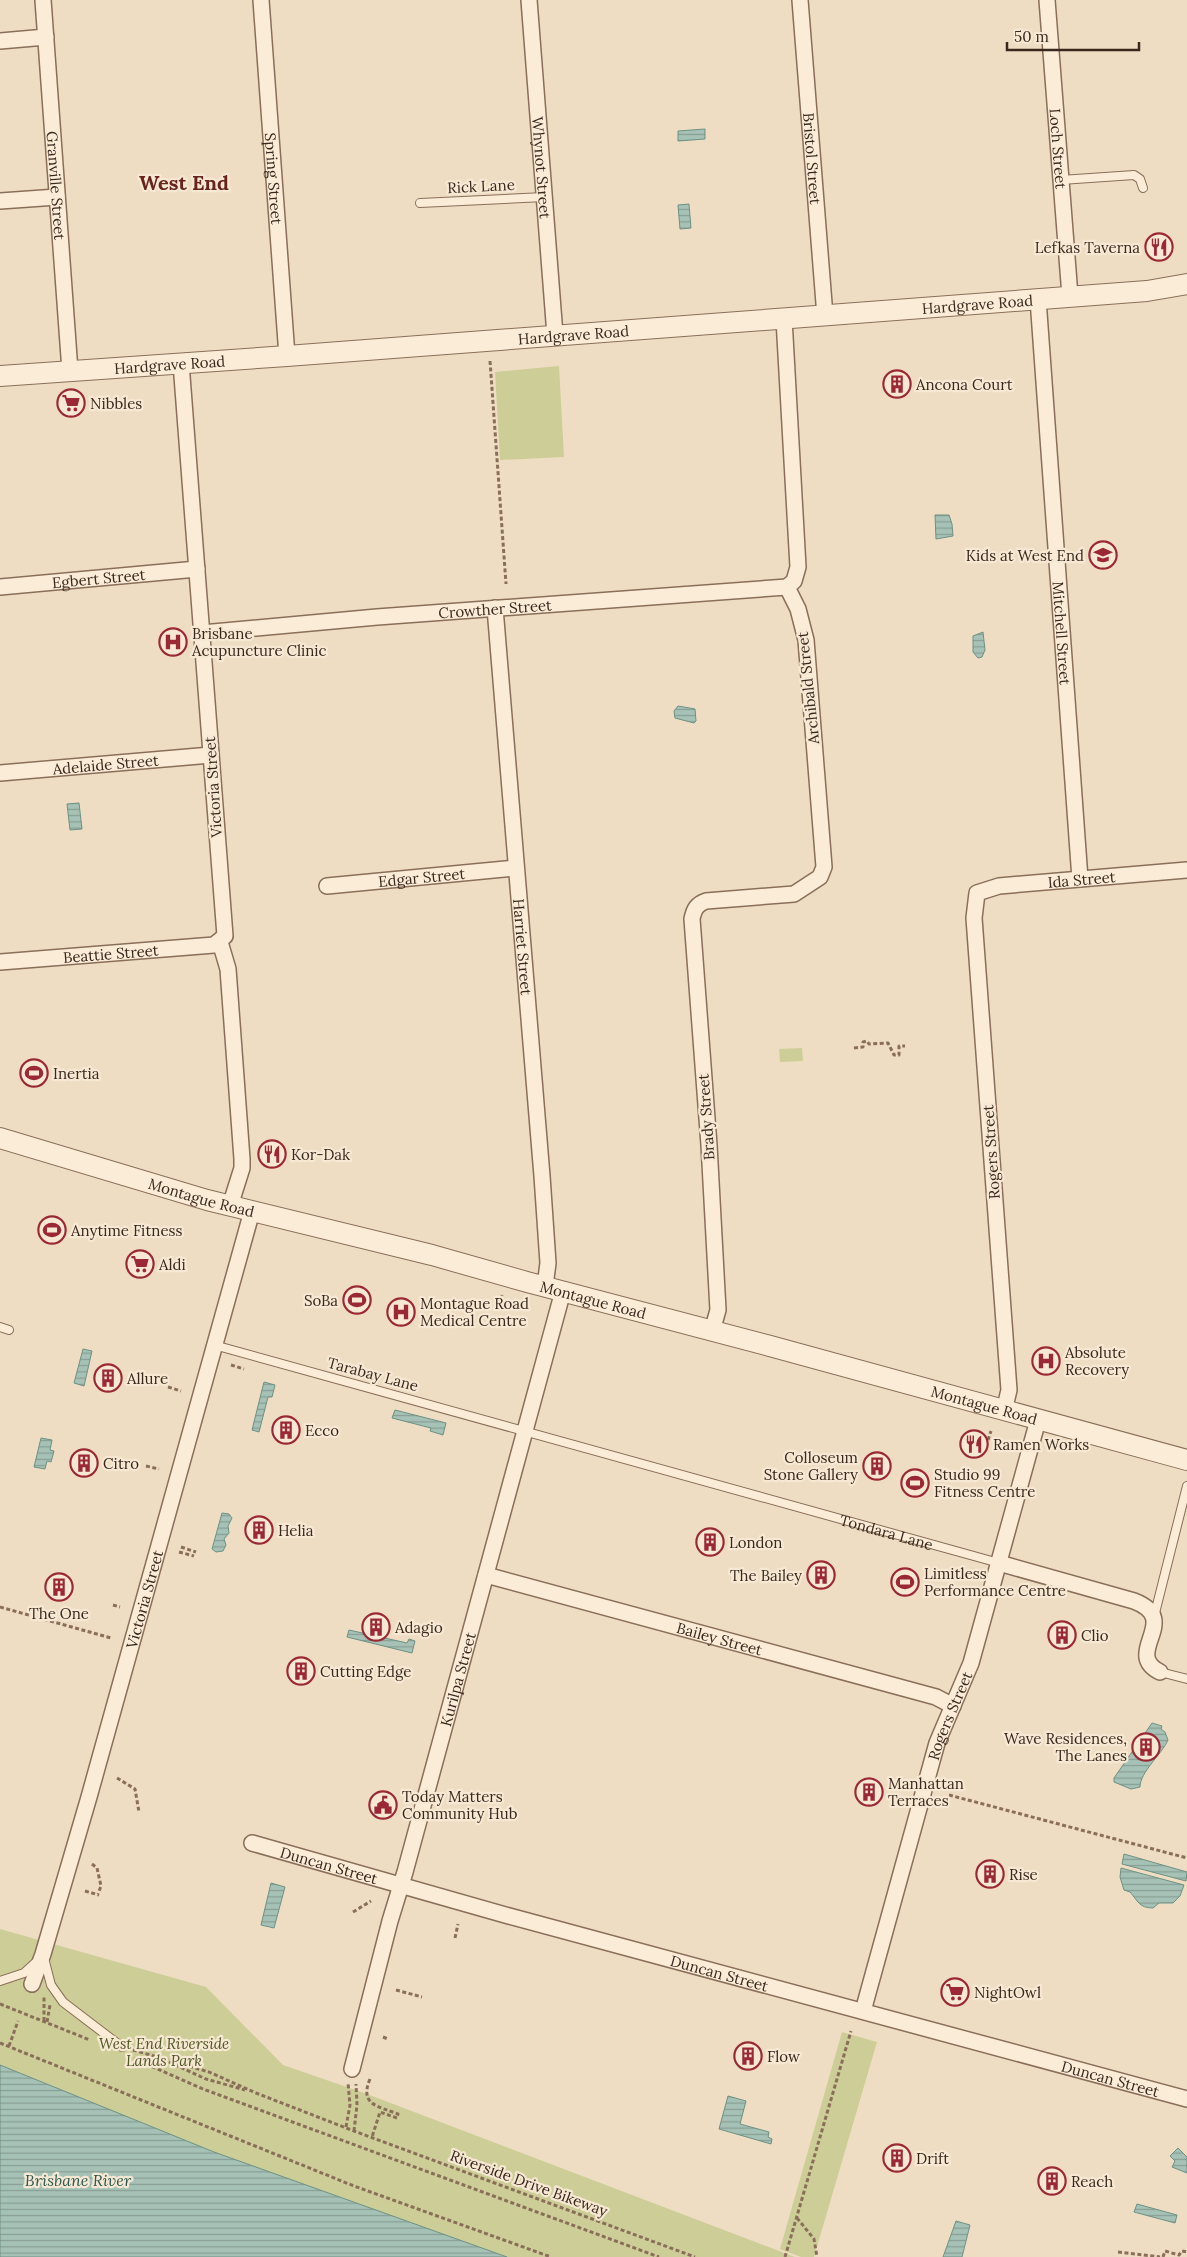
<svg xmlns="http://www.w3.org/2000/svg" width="1187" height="2257" viewBox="0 0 1187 2257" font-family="Lora,serif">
<defs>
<pattern id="water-rules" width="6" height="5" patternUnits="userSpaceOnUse" patternTransform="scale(1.25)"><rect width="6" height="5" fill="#a6c2b7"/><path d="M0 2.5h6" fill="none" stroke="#889e94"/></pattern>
</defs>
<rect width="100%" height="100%" fill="#efddc3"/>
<path fill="#cdce97" d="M559 366 564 457 500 460 495 372Z
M802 1048 803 1061 780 1062 779 1049Z
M0 1929 206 1987 283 2065 367 2094 795 2257H507L214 2152 0 2065Z
M842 2032 877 2042 814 2257H801L780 2249Z"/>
<path fill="url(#water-rules)" stroke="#6c9184" d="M705 129V139L678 141V131Z
M689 204 691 228 680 229 678 205Z
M935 515H949L952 524 953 536 936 539Z
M983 632 985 650 982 657 978 658 973 652V636Z
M678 706 695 709 696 721 694 723 675 718 674 711Z
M79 803 82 829 70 830 67 804Z
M83 1349 92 1351 84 1386 74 1383Z
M264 1382 275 1385 272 1397H268L259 1432 252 1430Z
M395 1410 446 1423 443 1435 430 1431 431 1428 392 1418Z
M41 1438 52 1440 50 1450 54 1451 51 1462 47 1461 45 1469 34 1467Z
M222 1513 229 1514 232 1518 228 1526 229 1533 224 1539 226 1545 223 1551 216 1552 212 1549Z
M349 1630 407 1643 409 1639 415 1641 412 1653 347 1637Z
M1152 1723 1162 1726 1161 1729 1165 1732 1168 1740C1162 1754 1140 1772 1140 1787L1131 1789 1114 1782V1778Z
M1124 1854 1187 1872 1186 1881 1122 1864Z
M1121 1868 1184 1885 1180 1896 1173 1903H1159L1153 1908C1139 1908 1138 1901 1130 1892L1124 1890 1120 1877Z
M271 1883 285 1887 274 1928 261 1925Z
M0 2065 214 2152 507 2257H0Z
M728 2096 746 2101 740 2124 769 2132 768 2137 772 2139 771 2144 719 2129Z
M1178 2148 1187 2157V2173L1172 2167 1175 2161 1170 2156Z
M1137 2204 1177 2215 1175 2223 1134 2212Z
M956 2221 970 2225 962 2257H943Z"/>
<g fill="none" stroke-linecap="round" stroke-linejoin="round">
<g stroke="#8a6e59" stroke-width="10">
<g id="service">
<path d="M1061 180 1134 175 1140 179 1143 188"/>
<path d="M420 203 544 197"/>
<path d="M0 1327 9 1330"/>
<path id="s1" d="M214 1345 999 1563"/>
<path d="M1154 1617 1187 1486"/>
<path d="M1160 1672 1187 1679"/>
<path d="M44 1958 51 1985 63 2002 122 2047"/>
<path d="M0 1981 24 1973 35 1963"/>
</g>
</g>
<g stroke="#8a6e59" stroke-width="18">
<g id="minor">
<path id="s2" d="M43 0 70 371"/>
<path id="s3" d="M261 0 287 356"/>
<path id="s4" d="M529 0 555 335"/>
<path id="s5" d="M800 0 825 316"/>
<path id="s6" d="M1047 0 1070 296"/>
<path d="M0 41 46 37"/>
<path d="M0 201 57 197"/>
<path id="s7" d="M1038 299 1080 879"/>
<path id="s8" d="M0 587 197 569"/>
<path id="s9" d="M495 608 542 1176 548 1263 545 1286"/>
<path id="s10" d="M202 633 377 617 787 587"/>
<path id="s11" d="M0 773 211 755"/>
<path id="s12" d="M327 886 515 868"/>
<path d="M220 942 228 969 242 1159V1168L230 1206"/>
<path id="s13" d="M0 962 214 945 225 936 181 363"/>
<path d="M712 1331 718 1310 709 1145 692 919C694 909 697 904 706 901L794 894 820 877 824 867 806 640 798 609 787 587 794 581 798 567 784 319"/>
<path id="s14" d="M1004 1411 1009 1390 974 918 977 893 999 886 1187 870"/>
<path d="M999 1563 1134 1601C1183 1620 1122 1653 1160 1672"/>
<path id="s15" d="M486 1575 936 1697 953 1706"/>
<path id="s16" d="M252 1843 509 1916 1187 2099"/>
<path id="s17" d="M32 1984 43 1954 89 1797 252 1211"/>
<path id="s18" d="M863 2011 937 1743 971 1663 1038 1420"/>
<path id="s19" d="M352 2069 390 1921 405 1872 563 1291"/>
</g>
</g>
<g stroke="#8a6e59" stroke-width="22">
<g id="tertiary">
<path id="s20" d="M0 376 287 356 1147 291 1187 284"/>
<path id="s21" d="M0 1138 207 1200 432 1255 527 1282 770 1346 1187 1460"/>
</g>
</g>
<path stroke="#8a6e59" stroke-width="3" stroke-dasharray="4 2.5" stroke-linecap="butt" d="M490 361 506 584
M854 1048 863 1047V1042L867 1041 869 1044 888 1043 894 1055H899V1046H905
M500 1302 502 1295
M231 1365 244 1369
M168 1387 181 1391
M988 1440 991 1431
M146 1466 159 1469
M181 1547 196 1552
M179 1552 194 1556
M113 1605 120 1607
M0 1607 111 1638
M117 1778 135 1789 139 1812
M949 1795 1187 1858
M92 1864 97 1868 101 1886 98 1894
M85 1891 99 1895
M353 1912 371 1901
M455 1938 458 1924
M396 1990 422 1997
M0 2004 90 2040
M44 2021V1997
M47 2022 50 2005
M383 2037 388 2039
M0 2043 354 2186 551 2257
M9 2046 18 2021
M133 2050 209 2072 256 2093 354 2131 695 2257
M128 2056 203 2089 659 2257
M169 2062 206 2079 245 2090
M370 2079C359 2105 378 2106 398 2114L397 2118 380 2112 372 2137
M346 2127 350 2105 348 2083
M354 2131 357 2105 356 2084
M797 2218 814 2239 817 2257
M1118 2252 1160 2257
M785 2257 851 2031
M1163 2257 1165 2251 1179 2255 1182 2251 1187 2252"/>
<use href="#service" stroke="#faecd7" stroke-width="8"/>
<use href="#minor" stroke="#faecd7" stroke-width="15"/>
<use href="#tertiary" stroke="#faecd7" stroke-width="20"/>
</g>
<defs>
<g id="restaurant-ring" transform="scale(1.4375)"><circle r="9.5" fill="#f6e8d3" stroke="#9b2835" stroke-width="1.5"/><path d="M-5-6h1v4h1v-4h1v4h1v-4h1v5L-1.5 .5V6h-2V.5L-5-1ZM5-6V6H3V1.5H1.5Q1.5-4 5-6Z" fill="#9b2835"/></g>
<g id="building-ring" transform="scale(1.4375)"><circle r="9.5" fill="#f6e8d3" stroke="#9b2835" stroke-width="1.5"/><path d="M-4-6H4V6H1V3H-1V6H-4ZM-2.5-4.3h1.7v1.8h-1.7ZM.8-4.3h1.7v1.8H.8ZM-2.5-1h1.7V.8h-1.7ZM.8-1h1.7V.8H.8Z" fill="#9b2835"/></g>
<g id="supermarket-ring" transform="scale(1.4375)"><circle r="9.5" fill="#f6e8d3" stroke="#9b2835" stroke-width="1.5"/><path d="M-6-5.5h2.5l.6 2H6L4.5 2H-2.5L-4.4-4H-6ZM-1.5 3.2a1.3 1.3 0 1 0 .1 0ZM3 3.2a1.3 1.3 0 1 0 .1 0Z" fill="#9b2835"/></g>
<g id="school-ring" transform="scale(1.4375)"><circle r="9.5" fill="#f6e8d3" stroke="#9b2835" stroke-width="1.5"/><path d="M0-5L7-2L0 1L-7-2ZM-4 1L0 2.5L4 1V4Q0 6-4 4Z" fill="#9b2835"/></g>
<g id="hospital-ring" transform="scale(1.4375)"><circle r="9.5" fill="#f6e8d3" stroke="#9b2835" stroke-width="1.5"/><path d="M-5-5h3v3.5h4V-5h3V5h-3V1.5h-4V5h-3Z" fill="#9b2835"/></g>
<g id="stadium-ring" transform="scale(1.4375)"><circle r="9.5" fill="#f6e8d3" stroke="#9b2835" stroke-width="1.5"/><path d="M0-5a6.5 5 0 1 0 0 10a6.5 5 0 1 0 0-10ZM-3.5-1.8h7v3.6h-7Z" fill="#9b2835"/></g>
<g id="civic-ring" transform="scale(1.4375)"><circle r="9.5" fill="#f6e8d3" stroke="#9b2835" stroke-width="1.5"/><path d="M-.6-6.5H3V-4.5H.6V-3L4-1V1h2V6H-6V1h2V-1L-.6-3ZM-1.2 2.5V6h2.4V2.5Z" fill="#9b2835"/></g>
</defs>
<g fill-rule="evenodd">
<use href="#restaurant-ring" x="1159" y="247"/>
<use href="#building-ring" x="897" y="384"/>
<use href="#supermarket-ring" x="71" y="403"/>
<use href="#school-ring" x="1103" y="555"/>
<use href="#hospital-ring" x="173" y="642"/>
<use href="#stadium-ring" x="34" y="1073"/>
<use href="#restaurant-ring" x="272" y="1154"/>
<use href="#stadium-ring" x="52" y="1230"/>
<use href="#supermarket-ring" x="140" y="1264"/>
<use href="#stadium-ring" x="357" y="1300"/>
<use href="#hospital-ring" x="401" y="1312"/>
<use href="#hospital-ring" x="1046" y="1361"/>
<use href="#building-ring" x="108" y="1378"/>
<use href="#building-ring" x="286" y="1430"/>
<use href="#restaurant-ring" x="974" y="1444"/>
<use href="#building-ring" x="84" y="1463"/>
<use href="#building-ring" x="877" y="1466"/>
<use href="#stadium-ring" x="915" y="1483"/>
<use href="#building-ring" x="259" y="1530"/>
<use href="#building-ring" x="710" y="1542"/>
<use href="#building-ring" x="821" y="1575"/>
<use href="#stadium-ring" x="905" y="1582"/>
<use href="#building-ring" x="59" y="1587"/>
<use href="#building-ring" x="376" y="1627"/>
<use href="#building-ring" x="1062" y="1635"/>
<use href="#building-ring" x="301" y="1671"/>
<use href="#building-ring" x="1146" y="1747"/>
<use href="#building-ring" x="869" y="1792"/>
<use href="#civic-ring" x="383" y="1805"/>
<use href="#building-ring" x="990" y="1874"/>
<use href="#supermarket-ring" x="955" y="1992"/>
<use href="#building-ring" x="748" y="2056"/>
<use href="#building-ring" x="897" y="2158"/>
<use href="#building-ring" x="1052" y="2181"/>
</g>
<g text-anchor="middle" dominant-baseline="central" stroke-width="4.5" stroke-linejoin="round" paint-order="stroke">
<g font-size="15" fill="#3a281e" stroke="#f6e8d3">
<text stroke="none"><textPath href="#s6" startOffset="149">Loch Street</textPath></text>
<text stroke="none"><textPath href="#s5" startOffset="159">Bristol Street</textPath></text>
<text stroke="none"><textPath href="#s4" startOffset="168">Whynot Street</textPath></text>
<text stroke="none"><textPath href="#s3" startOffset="179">Spring Street</textPath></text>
<text stroke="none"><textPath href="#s2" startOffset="186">Granville Street</textPath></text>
<text transform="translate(481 186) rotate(-3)">Rick Lane</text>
<text stroke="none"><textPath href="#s20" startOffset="980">Hardgrave Road</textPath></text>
<text stroke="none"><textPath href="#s20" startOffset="575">Hardgrave Road</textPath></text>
<text stroke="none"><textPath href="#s20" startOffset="170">Hardgrave Road</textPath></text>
<text stroke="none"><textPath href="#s8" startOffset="99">Egbert Street</textPath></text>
<text stroke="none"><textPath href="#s10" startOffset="294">Crowther Street</textPath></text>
<text stroke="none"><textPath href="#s7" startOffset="335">Mitchell Street</textPath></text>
<text transform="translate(808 688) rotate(-96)">Archibald Street</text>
<text stroke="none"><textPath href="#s11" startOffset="106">Adelaide Street</textPath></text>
<text transform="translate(213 787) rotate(-94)">Victoria Street</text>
<text stroke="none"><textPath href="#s12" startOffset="95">Edgar Street</textPath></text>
<text stroke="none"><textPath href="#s14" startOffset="626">Ida Street</textPath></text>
<text stroke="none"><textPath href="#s9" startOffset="340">Harriet Street</textPath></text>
<text stroke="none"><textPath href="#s13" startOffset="111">Beattie Street</textPath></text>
<text transform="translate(706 1117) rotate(-94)">Brady Street</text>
<text transform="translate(991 1152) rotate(-94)">Rogers Street</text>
<text stroke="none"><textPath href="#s21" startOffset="210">Montague Road</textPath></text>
<text stroke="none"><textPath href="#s21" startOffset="615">Montague Road</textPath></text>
<text transform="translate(373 1374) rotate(15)">Tarabay Lane</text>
<text stroke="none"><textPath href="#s21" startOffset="1020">Montague Road</textPath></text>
<text stroke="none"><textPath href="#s1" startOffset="698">Tondara Lane</textPath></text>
<text stroke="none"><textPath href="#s17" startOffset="401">Victoria Street</textPath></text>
<text stroke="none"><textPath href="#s15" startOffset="242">Bailey Street</textPath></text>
<text stroke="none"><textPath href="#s19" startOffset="404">Kurilpa Street</textPath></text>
<text stroke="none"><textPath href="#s18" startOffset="308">Rogers Street</textPath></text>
<text stroke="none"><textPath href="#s16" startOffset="80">Duncan Street</textPath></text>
<text stroke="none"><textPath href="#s16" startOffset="485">Duncan Street</textPath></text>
<text stroke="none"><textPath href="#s16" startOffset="890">Duncan Street</textPath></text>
<text transform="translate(529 2183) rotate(20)">Riverside Drive Bikeway</text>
</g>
<g font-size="15" fill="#3a281e" stroke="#f6e8d3" text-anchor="start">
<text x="1140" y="247" text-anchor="end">Lefkas Taverna</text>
<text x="916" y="384">Ancona Court</text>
<text x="90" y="403">Nibbles</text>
<text x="1084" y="555" text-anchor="end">Kids at West End</text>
<text x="192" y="633">Brisbane<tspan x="192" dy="17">Acupuncture Clinic</tspan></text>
<text x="53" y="1073">Inertia</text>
<text x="291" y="1154">Kor-Dak</text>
<text x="71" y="1230">Anytime Fitness</text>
<text x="159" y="1264">Aldi</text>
<text x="338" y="1300" text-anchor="end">SoBa</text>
<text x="420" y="1303">Montague Road<tspan x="420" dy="17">Medical Centre</tspan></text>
<text x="1065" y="1352">Absolute<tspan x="1065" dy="17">Recovery</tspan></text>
<text x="127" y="1378">Allure</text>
<text x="305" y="1430">Ecco</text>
<text x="993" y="1444">Ramen Works</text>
<text x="858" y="1457" text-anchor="end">Colloseum<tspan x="858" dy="17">Stone Gallery</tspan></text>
<text x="103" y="1463">Citro</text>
<text x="934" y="1474">Studio 99<tspan x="934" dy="17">Fitness Centre</tspan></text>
<text x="278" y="1530">Helia</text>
<text x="729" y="1542">London</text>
<text x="924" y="1573">Limitless<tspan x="924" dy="17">Performance Centre</tspan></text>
<text x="802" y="1575" text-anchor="end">The Bailey</text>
<text x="59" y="1613" text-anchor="middle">The One</text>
<text x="395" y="1627">Adagio</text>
<text x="1081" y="1635">Clio</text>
<text x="320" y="1671">Cutting Edge</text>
<text x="1127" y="1738" text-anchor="end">Wave Residences,<tspan x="1127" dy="17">The Lanes</tspan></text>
<text x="888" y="1783">Manhattan<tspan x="888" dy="17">Terraces</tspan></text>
<text x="402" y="1796">Today Matters<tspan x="402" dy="17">Community Hub</tspan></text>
<text x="1009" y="1874">Rise</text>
<text x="974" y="1992">NightOwl</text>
<text x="767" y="2056">Flow</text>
<text x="916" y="2158">Drift</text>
<text x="1071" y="2181">Reach</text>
</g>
<g font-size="15" font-style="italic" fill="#4f5724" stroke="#f6e8d3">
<text x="164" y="2043">West End Riverside<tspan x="164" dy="17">Lands Park</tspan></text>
</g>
<g font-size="16" font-style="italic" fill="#2d5a52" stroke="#f6e8d3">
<text x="78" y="2180">Brisbane River</text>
</g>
<g font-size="20" font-weight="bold" fill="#68241c" stroke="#f6e8d3">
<text x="184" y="182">West End</text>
</g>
</g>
<path d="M1007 42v8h132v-8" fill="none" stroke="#3a281e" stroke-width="2.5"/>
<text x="1014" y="42" font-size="15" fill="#3a281e" stroke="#f6e8d3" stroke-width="4" paint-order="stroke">50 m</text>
</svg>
